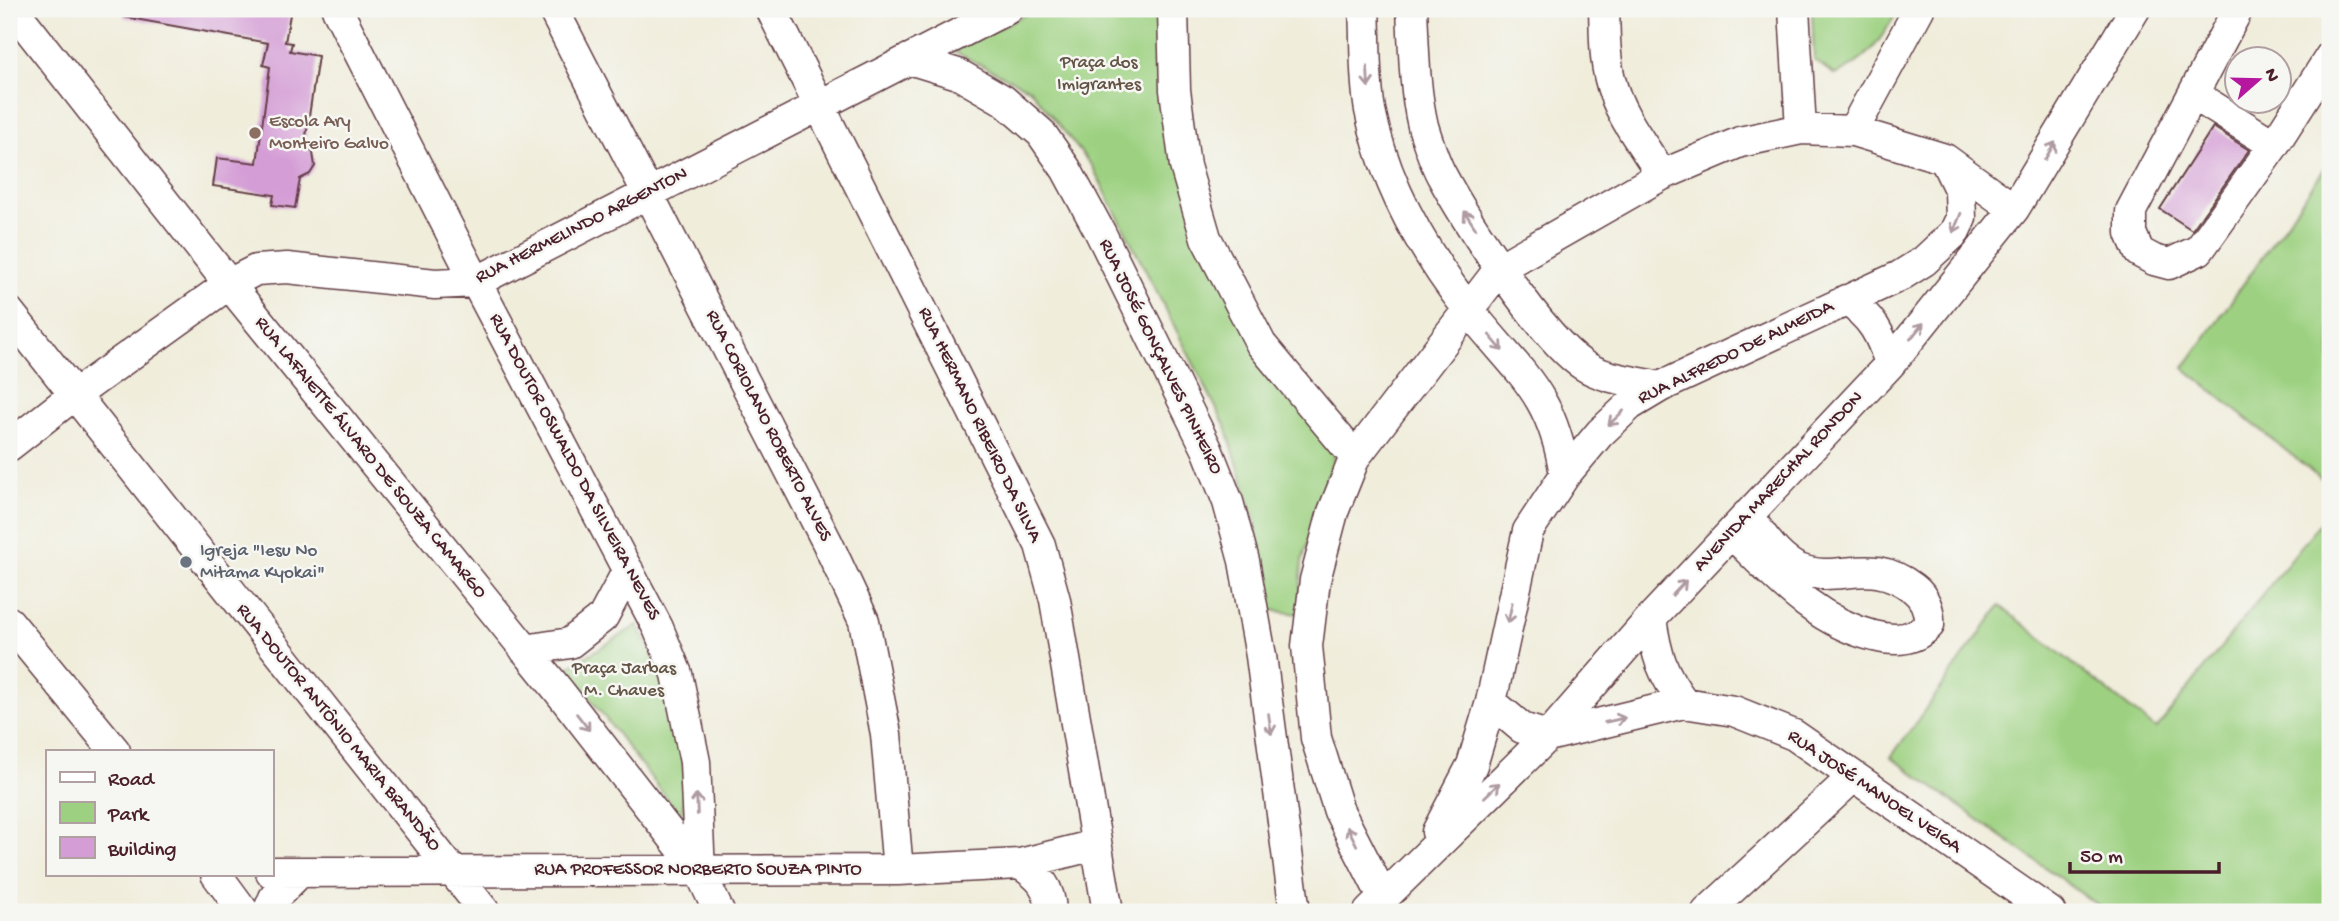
<svg xmlns="http://www.w3.org/2000/svg" width="2339" height="921" viewBox="0 0 2339 921" font-family="'Gochi Hand',sans-serif">
<rect width="100%" height="100%" fill="#f6f6f2"/>
<filter id="ink" filterUnits="userSpaceOnUse"><feTurbulence type="fractalNoise" baseFrequency=".0143" numOctaves="2"/><feDisplacementMap in="SourceGraphic" scale="14" xChannelSelector="R" yChannelSelector="G"/><feConvolveMatrix kernelMatrix="1 2 1 2 8 2 1 2 1" color-interpolation-filters="sRGB"/></filter>
<filter id="wash" filterUnits="userSpaceOnUse"><feTurbulence type="fractalNoise" baseFrequency=".00686" numOctaves="4" result="noise"/><feDisplacementMap in="SourceGraphic" scale="28" xChannelSelector="R" yChannelSelector="G"/><feGaussianBlur stdDeviation="1.57" result="paint"/><feColorMatrix in="noise" values="0 0 0 0 0 0 0 0 0 0 0 0 0 0 0 0 0 1.4 0 .05"/><feComposite in="paint" operator="in"/></filter>
<g filter="url(#wash)">
<rect width="100%" height="100%" fill="#f0eddb"/>
<path fill="#9dd181" stroke="#747856" stroke-width="2" d="M1036 9H1162L1171 143 1335 453 1302 562 1299 614 1270 610 1255 521 1226 427 1092 166 1030 89 953 51Z
M1812 9H1899C1880 40 1870 60 1835 75L1814 60Z
M2330 161V486L2184 368Z
M2330 510V912H2107L1891 757 2000 606 2156 729Z
M638 625C669 681 694 753 681 817L567 668Z"/>
<g id="blocks">
<path fill="#d49dd6" d="M125 9H291L285 42 292 43 290 51 318 56 305 143 313 153 315 166 310 174 300 179 295 208 272 205 274 195 213 186 217 158 257 163 270 67 263 65 268 43 124 17Z
M2213 127 2249 150 2192 230 2160 209Z"/>
</g>
</g>
<g filter="url(#ink)">
<use href="#blocks" fill-opacity="0" stroke="#633e45" stroke-width="2"/>
<g fill="none" stroke-linecap="round" stroke-linejoin="round">
<g stroke="#633e45" stroke-width="33">
<path id="minor" d="M13 9 229 284 558 690 700 872 719 912
M337 9 476 282 658 628 677 674 695 762 700 872
M553 9 827 542 864 621 886 734 898 870
M771 9 1040 545 1055 600 1108 912
M1173 9 1175 90 1185 166 1206 238 1261 344 1355 457
M1364 9C1366 42 1364 77 1370 110 1384 182 1423 251 1468 309 1517 372 1552 390 1565 475
M1412 9C1414 48 1414 88 1423 126 1428 142 1434 162 1442 176 1466 221 1543 339 1583 365 1604 379 1635 381 1660 387
M1604 9C1605 33 1604 56 1610 79 1618 114 1644 146 1662 175
M1794 9 1801 129
M2238 9 2131 211V233L2139 252 2154 260 2169 264 2199 250 2274 145 2330 57
M909 59 958 74 1003 100 1041 133 1066 169 1100 232 1207 449 1228 502 1244 561 1261 656 1295 912
M2193 94 2274 145
M1853 131 1919 9
M1846 300C1872 317 1881 334 1890 364
M9 312 485 912
M9 446 73 396 229 284 256 270 287 268 435 284 476 282 1007 9
M1731 533C1774 574 1813 621 1874 636 1893 641 1914 641 1929 625 1930 611 1925 597 1913 588 1869 554 1840 585 1799 569 1776 559 1762 534 1747 515
M1651 618C1656 655 1662 673 1684 703
M9 622 115 751
M525 650 570 643 603 617 628 570
M1491 702 1522 728 1548 736 1684 703 1734 711 1794 735 2050 912
M1437 832 1472 765 1491 702 1528 531 1565 475 1600 433 1630 405 1660 387 1900 276 1924 261 1954 233 1961 218 1960 191 1945 160
M1020 864C1040 877 1050 887 1051 912
M271 872 898 870 1020 864 1095 845
M216 874 244 912
M1383 897 1339 811 1316 738 1307 646 1315 580 1333 512 1355 457 1501 267 1662 175 1740 142 1801 129 1853 131 1945 159 2014 209
M268 912 274 898 298 874
M1369 912 1548 736 1651 618 1890 364 2014 209 2135 9
M1707 912 1852 778"/>
</g>
<use href="#minor" stroke="#fff" stroke-width="30"/>
</g>
<defs><path id="oneway-shaft" d="M-6 0H5M1.5-3L5.5 0L1.5 3" fill="none" stroke-width="1.6" stroke-linecap="round" stroke-linejoin="round" transform="scale(1.75)"/></defs>
<g stroke="#ae9aa0">
<use href="#oneway-shaft" transform="translate(1368 77) rotate(87)"/>
<use href="#oneway-shaft" transform="translate(2050 151) rotate(-59)"/>
<use href="#oneway-shaft" transform="translate(1470 220) rotate(-123)"/>
<use href="#oneway-shaft" transform="translate(1957 223) rotate(112)"/>
<use href="#oneway-shaft" transform="translate(1917 331) rotate(-51)"/>
<use href="#oneway-shaft" transform="translate(1496 343) rotate(50)"/>
<use href="#oneway-shaft" transform="translate(1616 418) rotate(137)"/>
<use href="#oneway-shaft" transform="translate(1679 588) rotate(-47)"/>
<use href="#oneway-shaft" transform="translate(1510 613) rotate(102)"/>
<use href="#oneway-shaft" transform="translate(1615 720) rotate(-13)"/>
<use href="#oneway-shaft" transform="translate(583 722) rotate(52)"/>
<use href="#oneway-shaft" transform="translate(1270 724) rotate(82)"/>
<use href="#oneway-shaft" transform="translate(1492 790) rotate(-44)"/>
<use href="#oneway-shaft" transform="translate(697 804) rotate(-92)"/>
<use href="#oneway-shaft" transform="translate(1352 836) rotate(-117)"/>
</g>
</g>
<circle fill="#8d6e63" stroke="#f6f6f2" stroke-width="2.5" cx="255" cy="133" r="7"/>
<circle fill="#6b7280" stroke="#f6f6f2" stroke-width="2.5" cx="186" cy="562" r="7"/>
<g text-anchor="middle" dominant-baseline="central" stroke-width="5" stroke-linejoin="round" paint-order="stroke">
<g font-size="19" fill="#635445" stroke="#f6f6f2">
<text x="1099" y="63">Praça dos<tspan x="1099" dy="22">Imigrantes</tspan></text>
<text x="624" y="669">Praça Jarbas<tspan x="624" dy="22">M. Chaves</tspan></text>
</g>
<g font-size="19" fill="#785e54" stroke="#f6f6f2" text-anchor="start">
<text x="269" y="122">Escola Ary<tspan x="269" dy="22">Monteiro Galvo</tspan></text>
</g>
<g font-size="19" fill="#4a1f2b" stroke="#f6f6f2">
<text transform="translate(582 226) rotate(-27)">RUA HERMELINDO ARGENTON</text>
<text transform="translate(1736 353) rotate(-26)">RUA ALFREDO DE ALMEIDA</text>
<text transform="translate(1160 357) rotate(64)">RUA JOSÉ GONÇALVES PINHEIRO</text>
<text transform="translate(979 425) rotate(64)">RUA HERMANO RIBEIRO DA SILVA</text>
<text transform="translate(768 426) rotate(63)">RUA CORIOLANO ROBERTO ALVES</text>
<text transform="translate(370 458) rotate(51)">RUA LAFAIETTE ÁLVARO DE SOUZA CAMARGO</text>
<text transform="translate(574 467) rotate(62)">RUA DOUTOR OSWALDO DA SILVEIRA NEVES</text>
<text transform="translate(1779 482) rotate(-47)">AVENIDA MARECHAL RONDON</text>
<text transform="translate(338 728) rotate(51)">RUA DOUTOR ANTÔNIO MARIA BRANDÃO</text>
<text transform="translate(1874 792) rotate(34)">RUA JOSÉ MANOEL VEIGA</text>
<text x="698" y="870">RUA PROFESSOR NORBERTO SOUZA PINTO</text>
</g>
<g font-size="19" fill="#5b616d" stroke="#f6f6f2" text-anchor="start">
<text x="200" y="551">Igreja "Iesu No<tspan x="200" dy="22">Mitama Kyokai"</tspan></text>
</g>
</g>
<rect width="2339" height="921" fill="none" stroke="#f6f6f2" stroke-width="35"/>
<rect x="46" y="750" width="228" height="126" fill="#f6f6f2" stroke="#b1a0a2" stroke-width="2"/>
<rect x="60" y="772" width="35" height="10" fill="#ffffff" stroke="#b1a0a2" stroke-width="2"/>
<text x="108" y="785" font-size="21" fill="#4a1f2b">Road</text>
<rect x="60" y="802" width="35" height="21" fill="#9dd181" stroke="#b1a0a2" stroke-width="2"/>
<text x="108" y="820" font-size="21" fill="#4a1f2b">Park</text>
<rect x="60" y="837" width="35" height="21" fill="#d49dd6" stroke="#b1a0a2" stroke-width="2"/>
<text x="108" y="855" font-size="21" fill="#4a1f2b">Building</text>
<g transform="translate(2258 80) rotate(70)"><circle r="33" fill="#f6f6f2" stroke="#b1a0a2" stroke-width="2"/>
<path d="M0-5L12 26L0 18L-12 26Z" fill="#b5179e"/>
<text y="-10" font-size="19" font-weight="bold" text-anchor="middle" fill="#4a1f2b">N</text>
</g>
<path d="M2070 862v10h149v-10" fill="none" stroke="#4a1f2b" stroke-width="3.5"/>
<text x="2080" y="862" font-size="21" fill="#4a1f2b" stroke="#f6f6f2" stroke-width="5" paint-order="stroke">50 m</text>
</svg>
